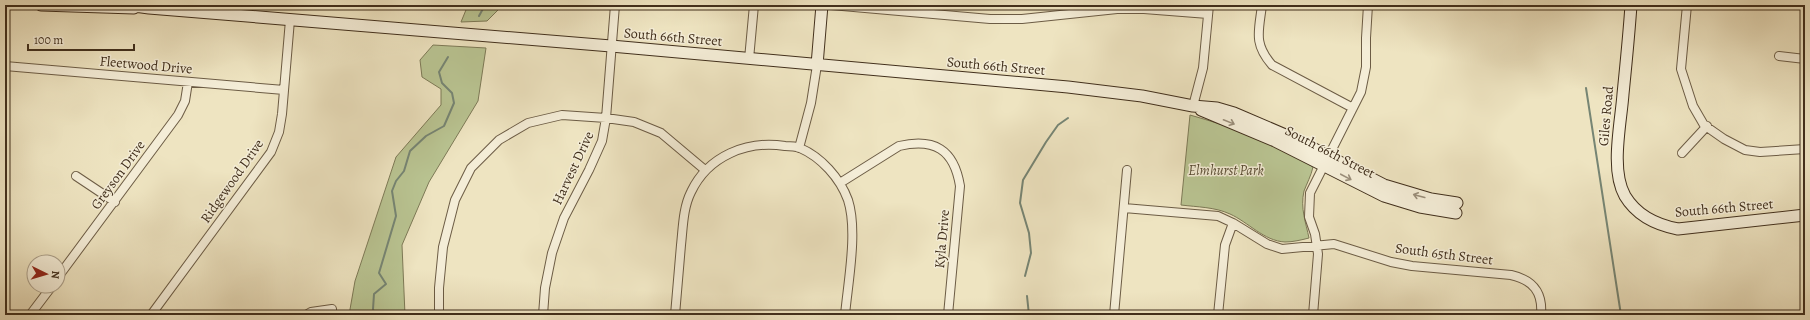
<svg xmlns="http://www.w3.org/2000/svg" width="1810" height="320" viewBox="0 0 1810 320" font-family="Alegreya,serif">
<rect width="100%" height="100%" fill="#eee4c1"/>
<filter id="stains"><feTurbulence type="fractalNoise" baseFrequency=".005" numOctaves="4"/><feColorMatrix values="0 0 0 0 .2 0 0 0 0 .09 0 0 0 0 .02 0 0 0 .5 -.17"/></filter>
<radialGradient id="worn" r=".72"><stop offset=".6" stop-color="#630" stop-opacity="0"/><stop offset="1" stop-color="#630" stop-opacity=".3"/></radialGradient>
<path fill="#b9c492" stroke="#7d7a57" d="M468 5H503L487 21 461 22Z
M433 45 486 48 478 101 429 182 402 245 405 315H349L355 281 396 157 441 105V89L422 77 420 60Z
M1190 115C1232 127 1277 142 1313 167 1311 176 1307 183 1304 191 1300 208 1306 223 1309 238 1301 240 1293 242 1285 242 1264 241 1248 222 1230 214 1215 207 1197 207 1181 205Z"/>
<g fill="none" stroke-linecap="round" stroke-linejoin="round">
<path stroke="#768574" stroke-width="2" d="M479 16 485 5
M1586 88 1621 315
M1025 276 1031 253 1029 233 1020 203 1023 180 1046 142 1058 125 1068 118
M1027 296 1029 315
M375 315 373 309 374 294 386 284 379 273 396 216 392 191 396 181 404 171 410 151 426 136 444 126 454 103 452 93 442 83 439 72 448 57"/>
<g stroke="#6c5c45" stroke-width="10">
<path id="street" d="M831 5 990 19H1022L1117 9H1144L1208 14
M1262 5C1259 31 1253 43 1272 65L1353 108
M1687 5 1681 69 1693 106 1704 125 1724 139 1745 150 1760 152 1805 149
M1779 56 1805 59
M749 59 754 5
M5 66 284 90
M1193 106 1203 68 1209 5
M799 148 811 103 817 65
M1682 153 1707 126
M76 176 115 202
M840 183 899 146C934 138 954 149 960 186L948 315
M1124 208 1218 216 1233 223 1267 244 1282 249 1334 244 1391 262 1412 266 1511 275C1533 280 1543 292 1541 315
M58 277 178 115 185 101 188 82
M30 315 52 286
M151 315 271 152 279 132 282 114 290 20
M306 315 311 312 332 309
M439 315V288L443 247 455 200 471 168 499 140 528 123 562 115 606 118 634 122 661 133 705 170
M543 315 545 288 552 253 564 218 589 170 602 141 606 118 615 5
M675 315C677 292 679 269 681 245 683 227 683 208 691 192 708 156 747 140 785 146 789 146 795 146 800 148 821 157 840 178 848 200 858 231 848 282 845 315
M1114 315 1127 170
M1218 315 1225 245 1233 223
M1313 315 1318 254 1315 234 1309 217 1310 193 1361 92 1366 67V38L1368 5"/>
</g>
<g stroke="#412f1c" stroke-width="13">
<path id="secondary" d="M41 5 134 8
M127 5 149 8 611 46 1068 87 1142 96 1193 106 1217 108 1234 113 1297 140 1384 185 1431 199 1457 203
M1631 5C1629 35 1626 64 1623 94 1621 123 1610 170 1625 196 1637 216 1657 225 1678 229L1805 215
M817 65 822 5
M1201 110 1275 141 1384 196 1420 207 1456 213"/>
</g>
<use href="#street" stroke="#f4edd7" stroke-width="8"/>
<use href="#secondary" stroke="#f4edd7" stroke-width="11"/>
</g>
<defs><path id="oneway-shaft" d="M-6 0H5M1.5-3L5.5 0L1.5 3" fill="none" stroke-width="1.6" stroke-linecap="round" stroke-linejoin="round"/></defs>
<g stroke="#9a8e7a">
<use href="#oneway-shaft" transform="translate(1229 122) rotate(22)"/>
<use href="#oneway-shaft" transform="translate(1346 177) rotate(28)"/>
<use href="#oneway-shaft" transform="translate(1419 196) rotate(-165)"/>
</g>
<g text-anchor="middle" dominant-baseline="central" stroke-width="3" stroke-linejoin="round" paint-order="stroke">
<g font-size="14" fill="#412f1c" stroke="#f4edd7">
<text transform="translate(673 37) rotate(5)">South 66th Street</text>
<text transform="translate(146 65) rotate(5)">Fleetwood Drive</text>
<text transform="translate(996 66) rotate(5)">South 66th Street</text>
<text transform="translate(1606 116) rotate(-85)">Giles Road</text>
<text transform="translate(1330 152) rotate(27)">South 66th Street</text>
<text transform="translate(573 168) rotate(-65)">Harvest Drive</text>
<text transform="translate(118 175) rotate(-54)">Greyson Drive</text>
<text transform="translate(232 181) rotate(-55)">Ridgewood Drive</text>
<text transform="translate(1724 208) rotate(-5)">South 66th Street</text>
<text transform="translate(942 239) rotate(-85)">Kyla Drive</text>
<text transform="translate(1444 254) rotate(7)">South 65th Street</text>
</g>
<g font-size="14" font-style="italic" fill="#594d34" stroke="#f4edd7">
<text x="1226" y="170">Elmhurst Park</text>
</g>
</g>
<rect width="1810" height="320" fill="none" stroke="#eee4c1" stroke-width="20"/>
<rect x="6" y="6" width="1798" height="308" fill="none" stroke="#412f1c" stroke-width="2"/>
<rect x="10" y="10" width="1790" height="300" fill="none" stroke="#412f1c"/>
<g transform="translate(46 274) rotate(95)"><circle r="19" fill="#f4edd7" stroke="#aca18c"/>
<path d="M0-3L7 15L0 10L-7 15Z" fill="#8f2418"/>
<text y="-6" font-size="11" font-weight="bold" text-anchor="middle" fill="#412f1c">N</text>
</g>
<path d="M28 44v6h106v-6" fill="none" stroke="#412f1c" stroke-width="2"/>
<text x="34" y="44" font-size="12" fill="#412f1c" stroke="#f4edd7" stroke-width="3" paint-order="stroke">100 m</text>
<rect width="100%" height="100%" filter="url(#stains)"/>
<rect width="100%" height="100%" fill="url(#worn)"/>
</svg>
